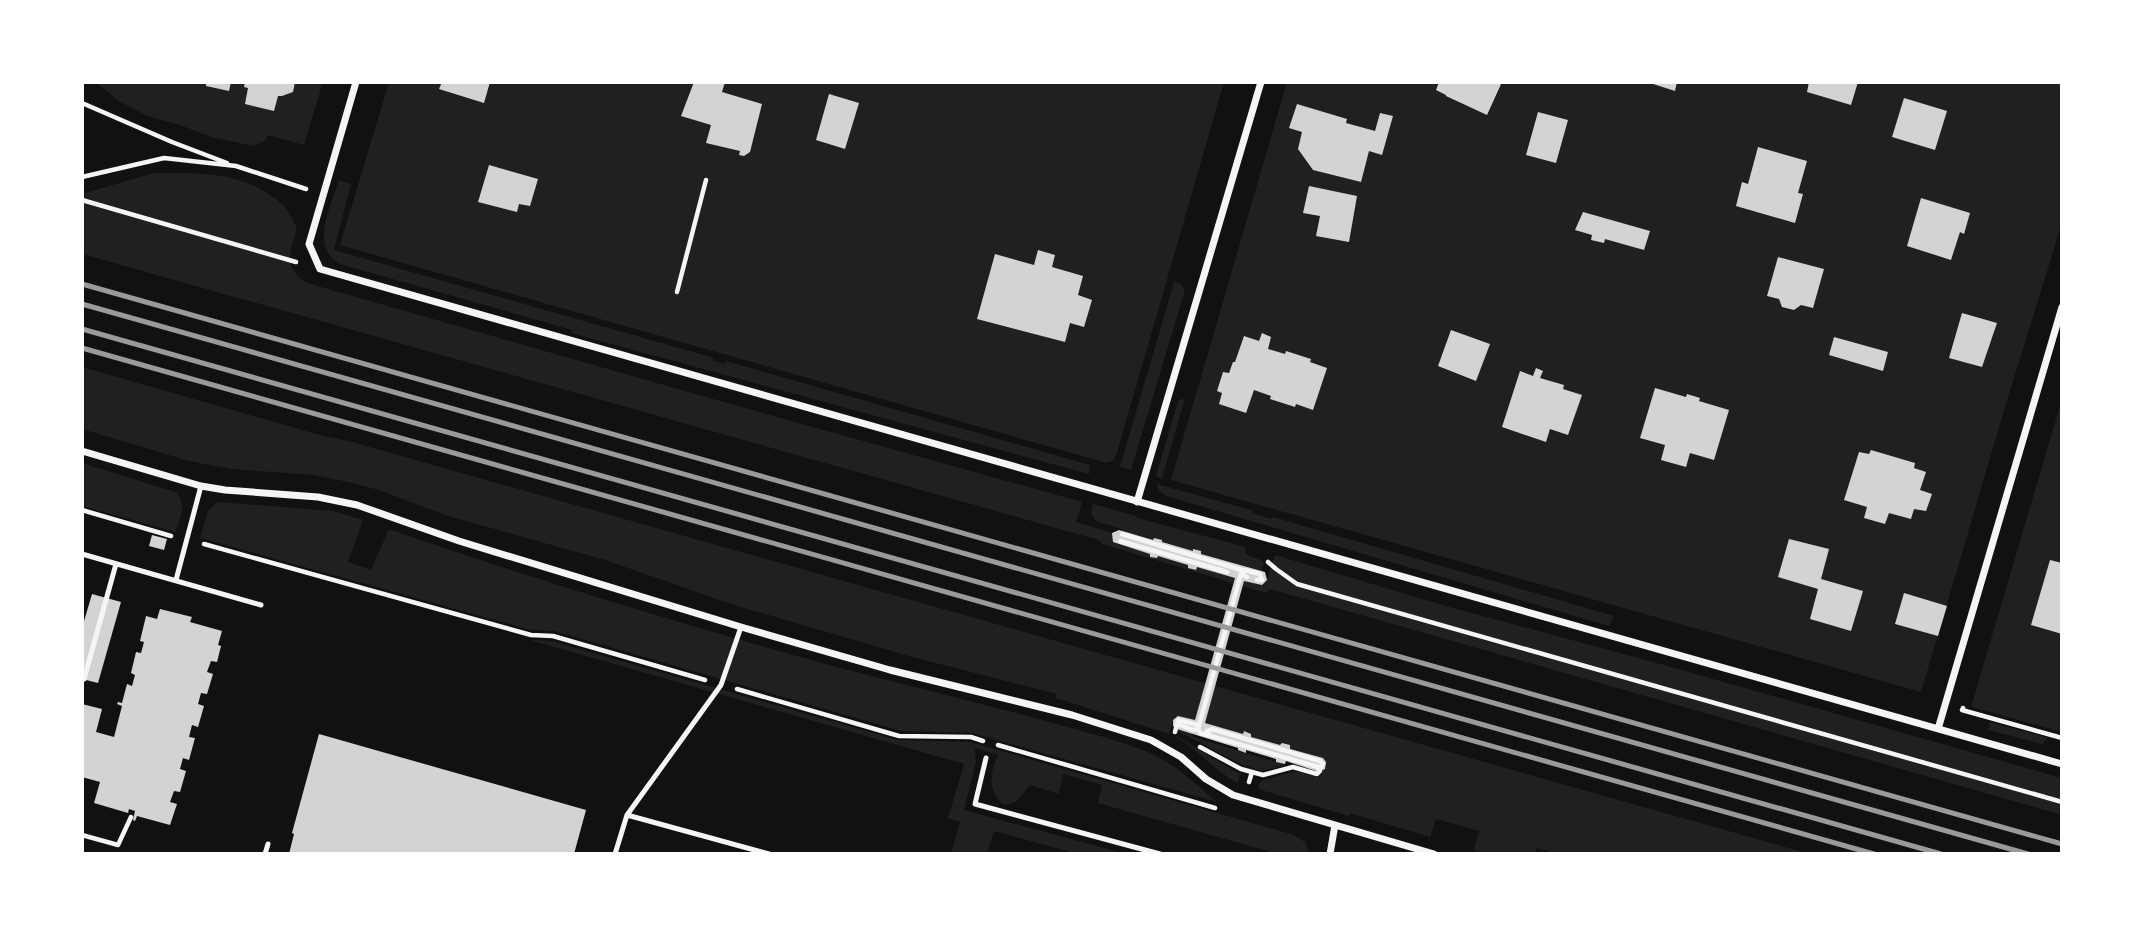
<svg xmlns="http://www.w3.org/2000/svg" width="2144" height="936" viewBox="0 0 2144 936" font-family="'Alegreya Sans',sans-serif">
<rect width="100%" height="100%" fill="#111"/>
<path fill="#202020" d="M95 82H323L304 145 268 135 266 140 254 146 211 137 180 125 147 116 119 101Z
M389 82H1224L1116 456 1112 461 1107 463 340 245Z
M1287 82H2062V223L2005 407 1921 692 1171 480Z
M154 173C201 173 246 171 283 205 289 211 293 221 297 228 290 253 282 267 307 283L706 397 1082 502 1076 522 1119 535 1122 529 1096 521 1091 514 1093 504 1137 516V518L1246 547 1245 554 1261 560 1264 563 1260 578 1267 580 1275 555 1446 606 1664 665 2062 778V815L1270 589 1266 593 1102 544 1099 540 82 254V194Z
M339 180 351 184 334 250 714 358 713 361 725 364 726 361 1090 465 1089 474 571 333 572 330 340 264C309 247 331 206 339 180Z
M1174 282 1181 284 1185 290 1131 470 1120 467Z
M82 367 316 434 352 442 1810 854H1558L1537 848 1535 854H1486L1474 850 1479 831 1436 819 1430 837 1350 813 1349 816 1258 789 1260 782 1263 780 1295 771 1317 777 1322 774 1323 770 1319 764 1173 721 1169 734 1056 698 1057 694 912 657 731 604 605 560 445 515 379 490 348 482 314 475 231 469 189 461 82 429Z
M1185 398 1162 478 1156 476 1178 401Z
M2062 399V732L1971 707Z
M82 463 178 493 183 507 176 532 82 506Z
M1156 484 1252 510 1253 513 1271 519 1273 517 1614 616 1609 626 1166 496 1159 491Z
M217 502 333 511 363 520 348 562 371 570 389 529C535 580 684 625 833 666 911 687 990 705 1068 727 1100 737 1134 743 1163 760 1183 771 1200 788 1217 802L972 733 901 731 554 631 531 630 200 538 208 511Z
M530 640 552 641 898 740 970 742 1294 835 1306 843 1309 854H1278L1098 803 1102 785 1063 774 1059 794 1030 785 1016 802 1005 805C987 794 990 771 998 755L975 748 976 762 964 810 1126 854H1078L994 831 987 854H951L960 822 948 818 964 764Z
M1990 722 2048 738 2042 744 1988 730Z
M1179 729 1191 733 1194 737 1285 765 1263 771 1242 765 1178 731Z
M1176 736 1240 774 1238 783C1215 772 1199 749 1175 737Z"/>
<path fill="#d3d3d3" d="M206 82H231L229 91 206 86Z
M245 82H295L293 92 282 96H278L274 111 245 104 248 88 244 87Z
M442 82H490L484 103 439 89Z
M694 82H725L722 92 762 104 750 152 744 156 739 155 740 151 706 143 711 125 681 116Z
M1439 82H1502L1487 115 1446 96V95L1436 90Z
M1647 82H1677L1675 91Z
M1809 82H1858L1851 105 1807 92Z
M829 94 859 103 845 149 816 140Z
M1904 98 1947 111 1935 150 1892 137Z
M1297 104 1347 119 1346 123 1375 131 1380 113 1393 116 1382 155 1369 151 1361 182 1313 170 1298 149 1302 132 1289 128Z
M1538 112 1568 120 1556 163 1526 155Z
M1758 147 1807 161 1798 193 1803 194 1795 223 1736 206 1742 182 1748 184Z
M489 165 538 179 530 206 519 204 517 212 478 202Z
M1309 186 1357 196 1349 242 1316 236 1320 216 1303 213Z
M1921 198 1970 213 1964 234 1960 232 1951 260 1907 246Z
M1583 212 1650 231 1644 250 1605 239 1604 243 1591 240 1592 235 1575 230Z
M1038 250 1055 255 1052 267 1083 276 1078 295 1092 300 1084 327 1070 323 1065 342 977 319 995 254 1034 265Z
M1778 257 1824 269 1813 308 1801 305 1794 310 1782 307 1779 299 1767 296Z
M1962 313 1997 323 1982 367 1949 358Z
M1451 330 1490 344 1476 381 1438 366Z
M1262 333 1271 337 1268 349 1285 354 1286 351 1311 359 1310 362 1327 368 1313 410 1296 404 1295 407 1270 399 1271 396 1254 390 1246 413 1219 404 1222 393 1217 391 1223 372 1229 373 1233 362H1235L1244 336 1259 341Z
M1834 337 1888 352 1883 371 1829 355Z
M1536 368 1543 371 1540 378 1564 385 1563 389 1582 395 1568 435 1550 429 1546 442 1502 427 1520 371 1533 376Z
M1655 388 1686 397 1687 394 1700 398 1699 401 1729 410 1714 460 1690 453 1686 467 1661 460 1665 445 1640 438Z
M1871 450 1915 463 1914 468 1926 472 1920 490 1932 494 1926 511 1914 509 1911 519 1889 513 1885 524 1864 518 1867 507 1844 500 1859 452 1869 454Z
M1119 530 1153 540 1154 538 1162 540V542L1193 551V549L1201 551V554L1265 572 1267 580 1262 585 1244 581 1205 723 1243 734 1244 731 1251 734V737L1280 745 1282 743 1290 745V749L1323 758 1326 762 1325 769 1319 772 1286 761 1285 764 1276 762V759L1246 750V753L1238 750V748L1177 729 1173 726V720L1178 716 1195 720 1235 578 1197 567 1196 570 1188 568V565L1158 556 1157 558 1150 557V554L1113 542 1112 533Z
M152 535 167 539 164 550 149 546Z
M1789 539 1829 549 1821 579 1863 591 1851 631 1810 619 1818 589 1778 577Z
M2050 560 2062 563V634L2031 625Z
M1904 593 1947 606 1938 636 1895 624Z
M92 594 121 602 98 683 82 679V628Z
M160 609 192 617 190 622 222 631 218 645 221 646 217 662 211 661 207 672 213 674 207 694 201 693 198 704 204 706 198 727 192 725 189 737 195 738 189 760 183 758 180 769 186 771 180 792 174 791 170 802 177 804 170 825 137 816 135 821 133 820 135 811 129 809 128 813 94 803 100 782 82 777V704L102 709 96 732 114 737 122 706 117 704 118 702 122 703 127 684 132 686 135 675 131 673 136 652 141 653 144 642 140 641 146 616 157 619Z
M319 734 586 810 574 854H289L294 834 292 833Z"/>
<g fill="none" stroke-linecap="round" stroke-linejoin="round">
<path stroke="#f5f5f5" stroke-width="4.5" d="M82 103 172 142 227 163
M82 177 164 158 236 166 306 189
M82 200 296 262
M677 292 706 180
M82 510 171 536
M1122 534 1242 570 1198 729 1200 733 1318 767
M1120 541 1227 572
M204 544 531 635 553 636 705 680
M1268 562 1276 569 1297 584 2062 802
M1247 577 1242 575 1245 570 1260 574 1262 580H1257
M737 689 899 736 971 737 983 741
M1963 708 1962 710 2062 738
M1177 724 1193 730 1197 729
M1212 729 1320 761
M1175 732 1178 720 1198 725
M1210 735 1207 731 1212 729
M998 745 1215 808
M1200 747 1241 769 1252 772
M1249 782 1252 772 1263 775 1293 767 1317 774 1320 771 1318 767H1321L1323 764 1320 761
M82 835 118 845 131 817"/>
<path stroke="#f5f5f5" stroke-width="5" d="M82 554 261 605
M176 580 201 486
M741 627 721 685 627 815 769 854
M84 679 116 564
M986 758 975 804 1160 854
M265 854 268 844
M615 854 627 815"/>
<path stroke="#f5f5f5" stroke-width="7" d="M356 82 309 244 320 269 2062 764
M82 451 201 486 225 490 318 497 357 505 459 541 741 627 890 670 1072 715 1151 740 1181 757 1206 779 1233 795 1434 854
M1137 502 1261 82
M1938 729 2062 307
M1330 854 1335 825"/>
<path stroke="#9a9a9a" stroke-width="5" d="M82 284 2062 844
M82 304 2028 854
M82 329 1941 854
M82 348 1874 854"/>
</g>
<rect width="2144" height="936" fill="none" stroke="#ffffff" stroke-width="168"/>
</svg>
